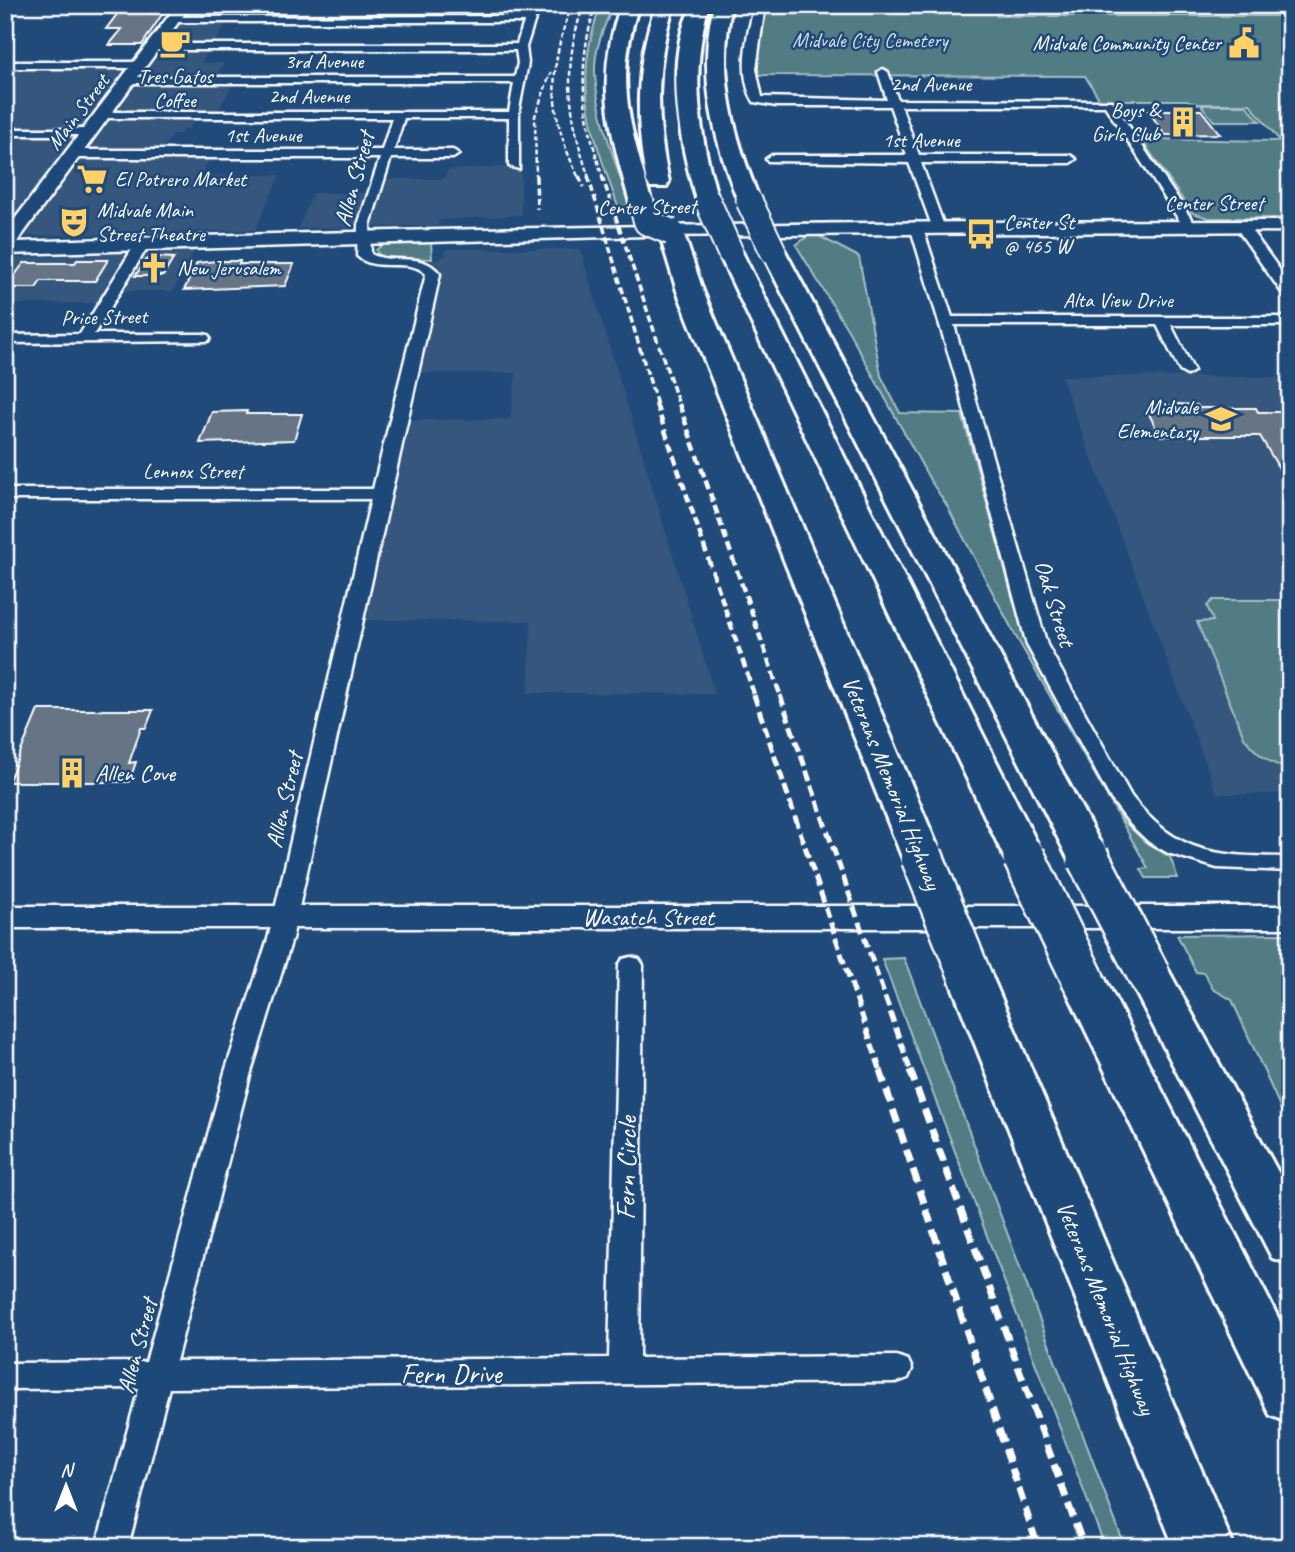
<svg xmlns="http://www.w3.org/2000/svg" width="1295" height="1552" viewBox="0 0 1295 1552" font-family="Caveat,sans-serif">
<rect width="100%" height="100%" fill="#1f4a7a"/>
<filter id="ink" filterUnits="userSpaceOnUse"><feTurbulence type="fractalNoise" baseFrequency=".0143" numOctaves="2"/><feDisplacementMap in="SourceGraphic" scale="14" xChannelSelector="R" yChannelSelector="G"/><feConvolveMatrix kernelMatrix="1 2 1 2 8 2 1 2 1" color-interpolation-filters="sRGB"/></filter>
<g filter="url(#ink)">
<path fill="#34577d" d="M229 20 201 63H224L215 77 237 78 214 117H196L189 129H183L180 134H173L161 151 213 152 201 175H280L255 230 26 236 24 234 71 172 76 164 75 161 85 147 91 145 107 124 104 122 113 109 120 107 134 87 131 86 139 74 145 73 157 55 155 52 178 27 177 22Z
M5 67 129 68 86 122 89 124 77 140 71 142 5 229Z
M521 166V215L439 220 438 226 298 228 313 193H366L371 179H444L447 170Z
M446 249H580L715 694 528 693 531 621 364 620 408 420 510 419 516 373H420L442 276 440 268 431 262 445 256Z
M195 250 173 291H105L97 303 5 304V266L14 258Z
M1061 376 1290 377V794H1217Z"/>
<path fill="#517c84" stroke="#a8bec2" stroke-width="2" d="M601 5H614C604 25 594 50 595 72 596 113 618 169 630 208L619 210C593 133 570 86 601 5Z
M769 5H991L997 16H1290V218H1209L1192 213 1141 139 1280 141 1250 104H1198L1186 100H1100L1085 76 758 75V47Z
M1201 105H1246L1260 121H1214Z
M817 235 859 257 881 376 900 413 962 414 1026 646 1124 822 1145 842 1170 857 1178 878H1146L1141 869 1148 868 1014 633 946 504 930 480 849 332 796 245 808 236Z
M431 242 432 259 384 257 378 254 376 250 385 243Z
M1213 600H1290V770C1271 764 1255 754 1244 737L1197 622 1213 621 1207 606Z
M1290 934V1129L1232 1000 1213 989 1204 973 1196 972 1177 935Z
M904 958 1125 1547H1105L882 959Z"/>
<path fill="#667485" stroke="#fff" stroke-width="2" d="M124 5H168L142 45H109L122 29H106Z
M1148 110H1201L1220 134 1165 135Z
M155 257 174 258 163 276H135L146 260Z
M77 260H108L95 281H41L36 288H5L24 263H75Z
M217 261H240L239 264H294L285 286 184 290 197 263Z
M1177 404 1197 405 1199 408H1256L1258 412H1290V487L1260 436H1160L1147 410H1159L1158 407Z
M247 411 246 414H302L294 440 200 443 212 412Z
M38 710H153L146 728H141L129 763 136 762 129 782H8Z"/>
<g fill="none" stroke-linecap="round" stroke-linejoin="round">
<g stroke="#fff" stroke-width="5">
<path id="street" d="M536 5H546L535 19 526 47 528 63 519 109V169L509 166V118H404L394 150H453L459 154 453 158H391L370 225 371 254C394 266 422 250 440 274L292 939 251 1072 176 1361 609 1358 619 965 623 959 631 957 639 959 643 965 639 1358 897 1356 908 1360 912 1369 908 1378 897 1382 169 1388 128 1547H96L139 1388 5 1389V1363L146 1362 225 1072 268 939 371 499H5V489H373L426 274C409 256 376 274 357 256L358 225 380 158H74L68 154 74 150H382L392 118H103L97 115 103 112H509L514 83H129L124 80 129 77H515L518 63 516 50H153L148 47 153 44H517L524 22H174L171 21V17L527 16Z
M755 5H765L756 69 762 97 887 100 878 72 883 69 888 72 898 100 1112 101 1196 226 1195 229H1185L1105 106H901L919 155H1070L1076 159 1070 163H921L944 226 938 230 932 226 909 163 768 161 766 159 772 155H907L890 106H776L754 102C737 75 747 34 755 5Z
M5 62H139L144 65 139 68H5Z
M5 129H90L96 132 90 135H5Z
M916 222 922 226 952 317H1290V325H1171L1194 371 1187 375 1180 371 1157 325H954L1047 645 1131 796C1178 856 1218 856 1290 857V871L1217 868 1168 853 1149 842 1131 825 1111 799 1027 645 957 382 910 226Z
M1241 222 1246 223 1290 284V298L1285 297 1235 226Z
M143 239 150 243 94 334H203L208 335 210 338 208 341 5 343V335L80 334 136 243Z"/>
</g>
<g stroke="#fff" stroke-width="5">
<path id="secondary" d="M177 5H191L17 242C441 227 865 221 1290 221V231L647 236 5 254V232Z
M5 906H1290V928H5Z"/>
</g>
<g stroke="#fff" stroke-width="5">
<path id="primary" d="M5 5H25L5 13Z"/>
</g>
<g stroke="#fff" stroke-width="6">
<path id="highway" d="M621 5H639C613 80 631 130 652 203L649 208H633L630 203C610 129 594 80 621 5Z
M656 5H674C654 65 656 121 669 182L666 187H650L647 182C635 121 635 64 656 5Z
M692 5H706L708 8C690 75 699 137 719 202L716 207H700L697 202C680 145 663 61 692 5Z
M714 5H732C716 75 734 136 760 201L757 206H741L738 201C713 136 697 74 714 5Z
M671 225 679 227 683 232 703 291 942 857 936 866 922 870 908 866 902 857 677 291 659 232 663 227Z
M773 244 782 246 785 251 1108 858 1102 867 1088 871 1074 867 1068 858 761 251 764 246Z
M730 245 739 247 742 252 1044 857 1038 866 1024 870 1010 866 1004 857 718 252 721 247Z
M1149 960 1165 964 1290 1194V1264L1272 1258 1127 975 1133 964Z
M1083 963 1099 968 1105 979 1290 1341V1423L1270 1415 1061 979 1067 968Z
M972 965 988 970 994 981 1234 1547H1174L950 981 956 970Z"/>
</g>
<use href="#street" fill="#1f4a7a" fill-rule="evenodd"/>
<use href="#secondary" fill="#1f4a7a" fill-rule="evenodd"/>
<use href="#primary" fill="#1f4a7a" fill-rule="evenodd"/>
<use href="#highway" fill="#1f4a7a" fill-rule="evenodd"/>
<path stroke="#fff" stroke-width="2.5" stroke-dasharray="5 2.5" stroke-linecap="butt" d="M572 5C547 69 548 116 579 178
M584 5C561 65 569 119 589 178
M596 5C575 68 583 116 603 178
M536 178 535 116 551 72"/>
<path stroke="#fff" stroke-width="3.5" stroke-dasharray="7 3.5" stroke-linecap="butt" d="M536 176 537 209
M579 176 584 187
M588 176 657 405
M602 176 679 405"/>
<path stroke="#fff" stroke-width="4.5" stroke-dasharray="9 4.5" stroke-linecap="butt" d="M656 404 755 697
M679 404 781 697"/>
<path stroke="#fff" stroke-width="5" stroke-dasharray="11 5" stroke-linecap="butt" d="M754 695 881 1072
M780 695 911 1072"/>
<path stroke="#fff" stroke-width="7" stroke-dasharray="14 7" stroke-linecap="butt" d="M880 1070 1038 1547
M910 1070 1084 1547"/>
<g stroke="#fff" stroke-width="29" stroke-linecap="butt">
<path id="highway-bridge-far1" d="M749 201 773 251
M708 202 730 252
M641 203 647 222 671 232"/>
</g>
<g stroke="#fff" stroke-width="46" stroke-linecap="butt">
<path id="highway-bridge" d="M922 857 972 981
M1024 857 1083 979
M1088 858 1149 975"/>
</g>
<use href="#highway-bridge-far1" stroke="#1f4a7a" stroke-width="25"/>
<use href="#highway-bridge" stroke="#1f4a7a" stroke-width="41"/>
</g>
</g>
<defs>
<g id="cafe-bare" transform="scale(2.415)"><path d="M-5.5-4.5H6V0H3Q3 3.5 0 3.5H-2.5Q-5.5 3.5-5.5 0ZM3-3.2v2h1.7v-2ZM-6 4.5H4V6H-6Z" fill="#ffd166" stroke="#1f4a7a" stroke-width="2.5" paint-order="stroke"/></g>
<g id="civic-bare" transform="scale(2.415)"><path d="M-.6-6.5H3V-4.5H.6V-3L4-1V1h2V6H-6V1h2V-1L-.6-3ZM-1.2 2.5V6h2.4V2.5Z" fill="#ffd166" stroke="#1f4a7a" stroke-width="2.5" paint-order="stroke"/></g>
<g id="building-bare" transform="scale(2.415)"><path d="M-4-6H4V6H1V3H-1V6H-4ZM-2.5-4.3h1.7v1.8h-1.7ZM.8-4.3h1.7v1.8H.8ZM-2.5-1h1.7V.8h-1.7ZM.8-1h1.7V.8H.8Z" fill="#ffd166" stroke="#1f4a7a" stroke-width="2.5" paint-order="stroke"/></g>
<g id="supermarket-bare" transform="scale(2.415)"><path d="M-6-5.5h2.5l.6 2H6L4.5 2H-2.5L-4.4-4H-6ZM-1.5 3.2a1.3 1.3 0 1 0 .1 0ZM3 3.2a1.3 1.3 0 1 0 .1 0Z" fill="#ffd166" stroke="#1f4a7a" stroke-width="2.5" paint-order="stroke"/></g>
<g id="theatre-bare" transform="scale(2.415)"><path d="M-5-5.5Q0-4 5-5.5V0Q5 5 0 6Q-5 5-5 0ZM-3.3-2.5H-1v1.5H-3.3ZM1-2.5H3.3v1.5H1ZM-2.8 1Q0 5.5 2.8 1Z" fill="#ffd166" stroke="#1f4a7a" stroke-width="2.5" paint-order="stroke"/></g>
<g id="bus-bare" transform="scale(2.415)"><path d="M-5-6H5V4H4V6H2V4H-2V6H-4V4H-5ZM-3.5-4V0h7V-4ZM-3.5 1.2v1.5H-2V1.2ZM2 1.2v1.5H3.5V1.2Z" fill="#ffd166" stroke="#1f4a7a" stroke-width="2.5" paint-order="stroke"/></g>
<g id="church-bare" transform="scale(2.415)"><path d="M-1.2-6h2.4v3.5h3.3v2.4h-3.3V6h-2.4V-.1h-3.3v-2.4h3.3Z" fill="#ffd166" stroke="#1f4a7a" stroke-width="2.5" paint-order="stroke"/></g>
<g id="school-bare" transform="scale(2.415)"><path d="M0-5L7-2L0 1L-7-2ZM-4 1L0 2.5L4 1V4Q0 6-4 4Z" fill="#ffd166" stroke="#1f4a7a" stroke-width="2.5" paint-order="stroke"/></g>
</defs>
<g fill-rule="evenodd">
<use href="#cafe-bare" x="175" y="43"/>
<use href="#civic-bare" x="1244" y="43"/>
<use href="#building-bare" x="1183" y="122"/>
<use href="#supermarket-bare" x="92" y="179"/>
<use href="#theatre-bare" x="74" y="222"/>
<use href="#bus-bare" x="981" y="234"/>
<use href="#church-bare" x="154" y="268"/>
<use href="#school-bare" x="1221" y="419"/>
<use href="#building-bare" x="72" y="773"/>
</g>
<g text-anchor="middle" dominant-baseline="central" stroke-width="5" stroke-linejoin="round" paint-order="stroke">
<g font-size="21" fill="#d4dee0" stroke="#1f4a7a">
<text x="870" y="40">Midvale City Cemetery</text>
</g>
<g font-size="21" fill="#fff" stroke="#1f4a7a" text-anchor="start">
<text x="1221" y="43" text-anchor="end">Midvale Community Center</text>
<text x="175" y="76" text-anchor="middle">Tres Gatos<tspan x="175" dy="24">Coffee</tspan></text>
<text x="1160" y="110" text-anchor="end">Boys &amp;<tspan x="1160" dy="24">Girls Club</tspan></text>
<text x="115" y="179">El Potrero Market</text>
<text x="97" y="210">Midvale Main<tspan x="97" dy="24">Street Theatre</tspan></text>
<text x="1004" y="222">Center St<tspan x="1004" dy="24">@ 465 W</tspan></text>
<text x="177" y="268">New Jerusalem</text>
<text x="1198" y="407" text-anchor="end">Midvale<tspan x="1198" dy="24">Elementary</tspan></text>
</g>
<g font-size="21" fill="#fff" stroke="#1f4a7a">
<text x="324" y="61">3rd Avenue</text>
<text x="931" y="84">2nd Avenue</text>
<text x="309" y="96">2nd Avenue</text>
<text transform="translate(78 112) rotate(-53)">Main Street</text>
<text x="263" y="135">1st Avenue</text>
<text x="921" y="140">1st Avenue</text>
<text x="1214" y="203">Center Street</text>
<text transform="translate(647 207) rotate(-1)">Center Street</text>
<text x="1118" y="300">Alta View Drive</text>
<text transform="translate(104 317) rotate(-1)">Price Street</text>
<text x="193" y="471">Lennox Street</text>
</g>
<g font-size="24" fill="#fff" stroke="#1f4a7a">
<text transform="translate(354 179) rotate(-75)">Allen Street</text>
<text transform="translate(1055 603) rotate(73)">Oak Street</text>
<text transform="translate(892 783) rotate(68)">Veterans Memorial Highway</text>
<text transform="translate(284 800) rotate(-77)">Allen Street</text>
<text x="648" y="917">Wasatch Street</text>
<text transform="translate(1106 1308) rotate(68)">Veterans Memorial Highway</text>
<text transform="translate(137 1346) rotate(-75)">Allen Street</text>
</g>
<g font-size="24" fill="#fff" stroke="#1f4a7a" text-anchor="start">
<text x="95" y="773">Allen Cove</text>
</g>
<g font-size="28" fill="#fff" stroke="#1f4a7a">
<text transform="translate(626 1168) rotate(-89)">Fern Circle</text>
<text x="451" y="1373">Fern Drive</text>
</g>
</g>
<rect width="1295" height="1552" fill="none" stroke="#1f4a7a" stroke-width="28"/>
<rect x="14" y="14" width="1267" height="1524" fill="none" stroke="#fff" stroke-width="2.5" filter="url(#ink)"/>
<g transform="translate(66 1486)" stroke="#1f4a7a" stroke-width="5" paint-order="stroke">
<path d="M0-5L12 26L0 18L-12 26Z" fill="#ffffff"/>
<text y="-10" font-size="19" font-weight="bold" text-anchor="middle" fill="#ffffff">N</text>
</g>
</svg>
